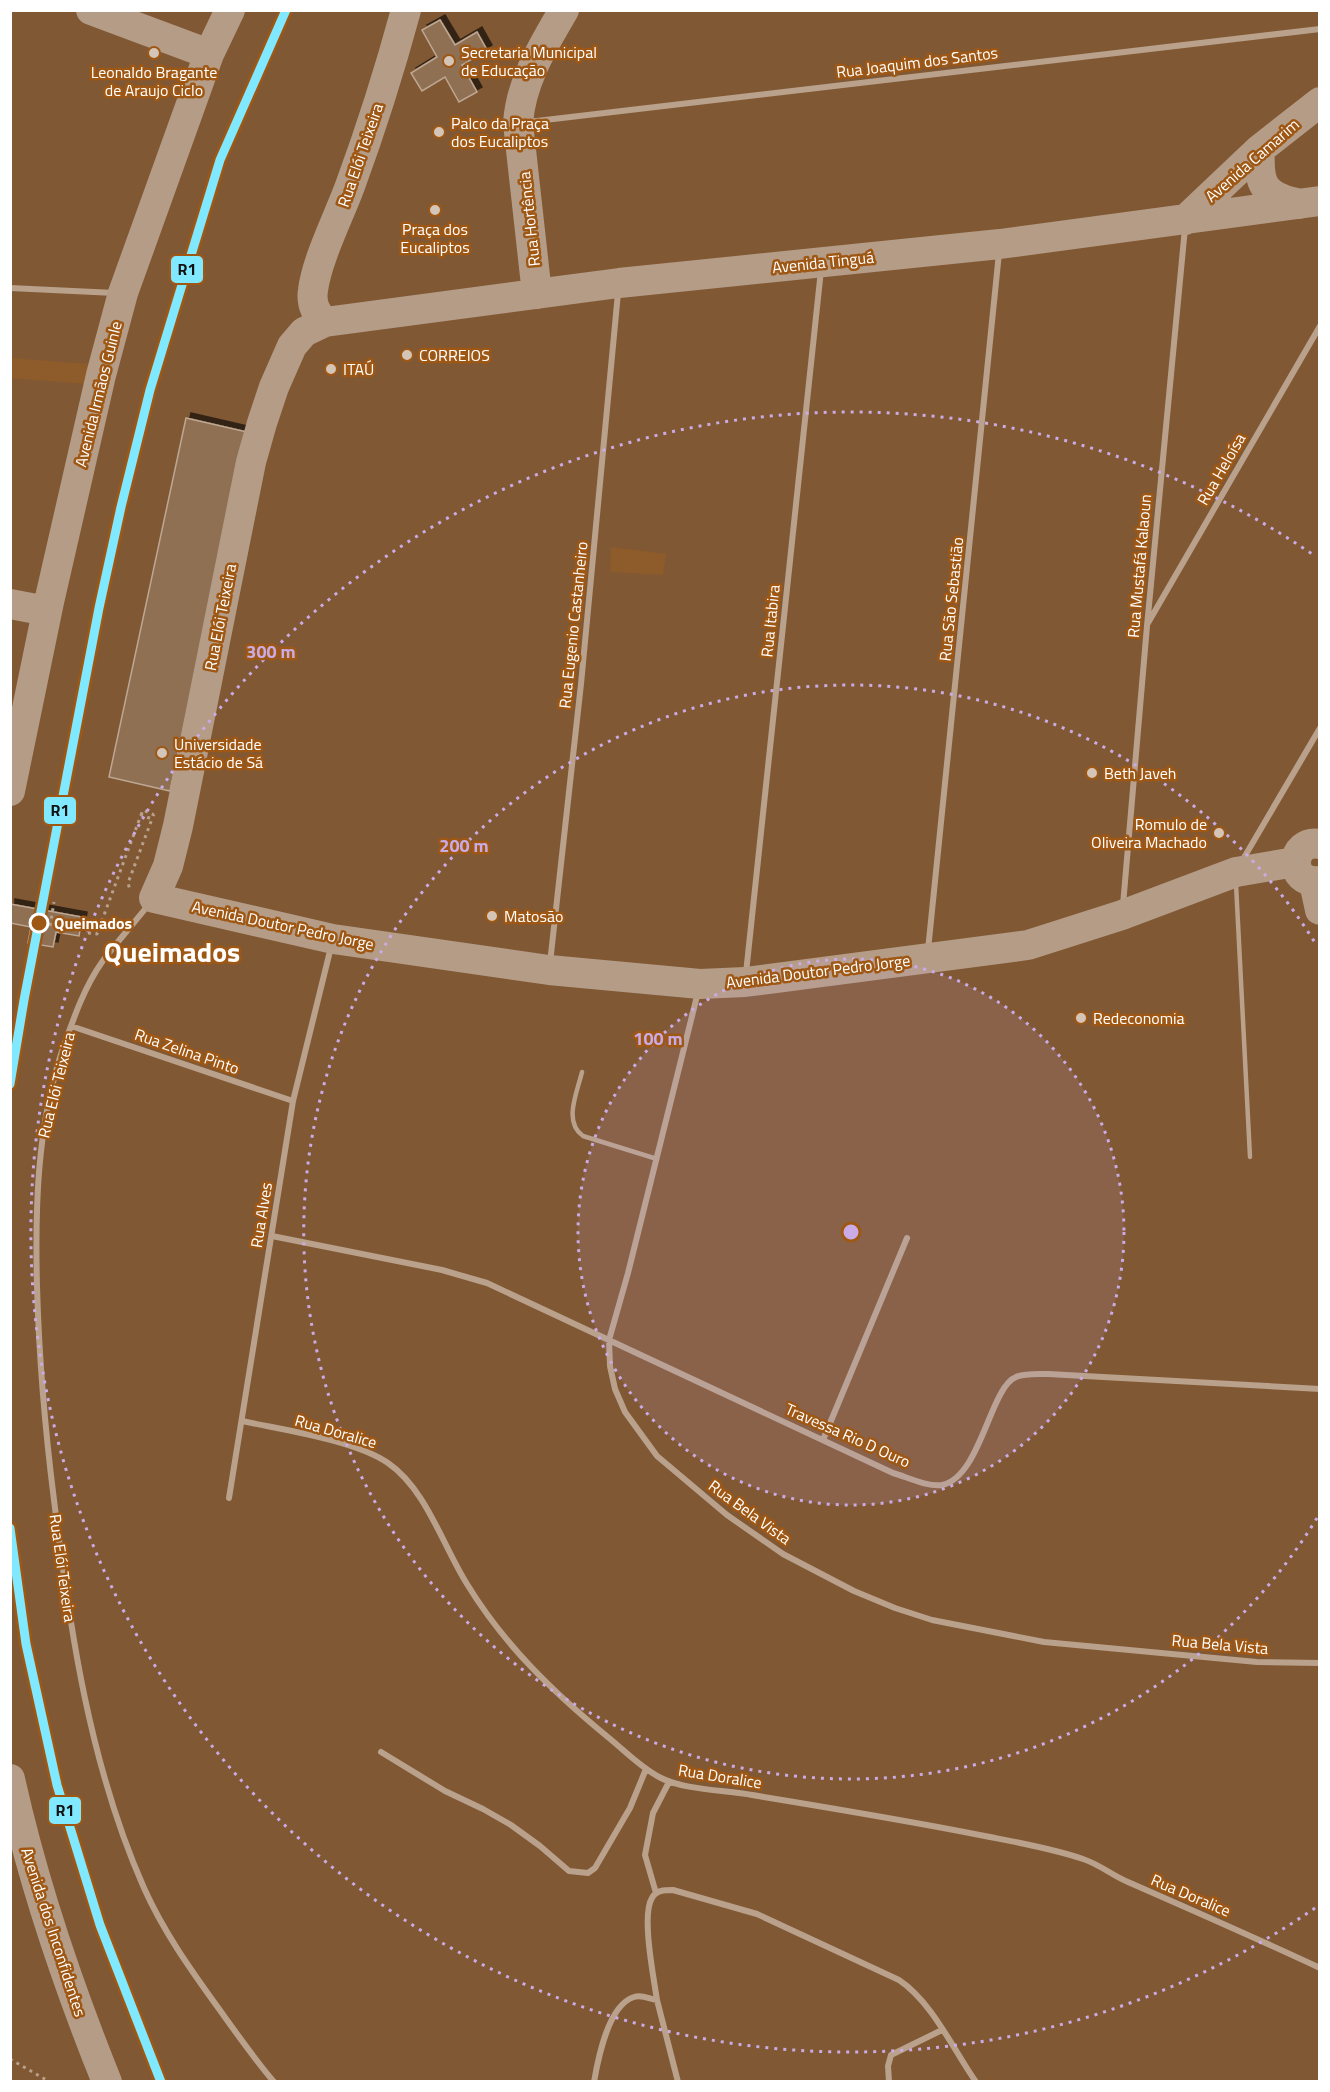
<svg xmlns="http://www.w3.org/2000/svg" width="1330" height="2092" viewBox="0 0 1330 2092" font-family="'Titillium Web',sans-serif">
<defs>
<filter id="shadow"><feDropShadow dx="5" dy="-5" stdDeviation="0" flood-color="#0009"/></filter>
</defs>
<rect width="100%" height="100%" fill="#805834"/>
<path fill="#8e5b2a" d="M611 547 666 554 663 575 610 572Z"/>
<g fill="none" stroke-linecap="round" stroke-linejoin="round">
<path stroke="#8e5b2a" stroke-width="20" d="M10 368 101 375"/>
</g>
<path fill="#8f7053" stroke="#bea793" stroke-width="1.5" filter="url(#shadow)" d="M440 20 455 45 477 32 487 50 462 65 477 92 459 102 445 77 422 91 411 73 437 57 422 30Z
M186 418 247 432 170 791 109 777Z
M10 904 82 917 79 936 56 932 53 947 28 943 31 927 10 923Z"/>
<g fill="none" stroke-linecap="round" stroke-linejoin="round">
<path stroke="#b9a18c" stroke-width="3" stroke-dasharray="3 4.5" stroke-linecap="butt" d="M141 815 143 810 154 815 155 814
M50 926 54 902
M88 928 98 930
M88 933 97 934 141 815 152 819 128 883 130 890
M10 2059 50 2082"/>
<path stroke="#b9a18c" stroke-width="4.5" d="M1236 884 1250 1157
M582 1072C577 1093 563 1122 583 1136L657 1159"/>
<path stroke="#b9a18c" stroke-width="6" d="M528 122 1320 29
M10 288 115 293
M1148 623 1320 326
M1242 861 1320 728
M150 903C134 923 117 942 102 962 83 989 72 1023 61 1054 37 1130 35 1208 37 1286 39 1358 45 1429 54 1500 70 1631 90 1766 144 1888 165 1935 194 1974 224 2016 240 2038 256 2061 274 2082
M1123 905 1147 626 1185 228
M928 950 999 253
M550 963 581 684 618 293
M746 973 821 270
M698 992 628 1273 609 1340 610 1366 615 1389 625 1412 657 1456 727 1515 783 1554 854 1591 895 1608 932 1620 1044 1642 1257 1662 1320 1663
M71 1026 293 1101
M272 1236 442 1270 487 1283 893 1473C907 1477 927 1487 942 1485 981 1477 990 1387 1016 1377 1025 1373 1038 1374 1048 1374L1320 1389
M242 1421C283 1430 355 1440 388 1463 426 1489 443 1546 467 1584 504 1645 554 1693 609 1738 625 1751 640 1767 659 1777 683 1790 724 1790 752 1795 831 1808 911 1821 990 1837 1021 1843 1054 1849 1083 1859 1099 1864 1113 1876 1128 1882 1192 1910 1256 1938 1320 1968
M823 1440 907 1238
M229 1498 293 1101 331 947
M381 1752 445 1791 483 1809 511 1825 540 1846 569 1871 588 1873 595 1868 630 1808 646 1769
M656 1893 645 1855 653 1813 669 1782
M657 2000C654 1979 641 1915 652 1898 656 1890 665 1890 673 1890L757 1914 899 1980C932 2002 953 2049 976 2082
M594 2082C598 2059 608 2005 634 1997 642 1994 649 1999 657 2000L678 2082
M889 2082 888 2066 891 2055 942 2030"/>
<path stroke="#b59c86" stroke-width="30" d="M91 10 209 54
M1260 149C1258 185 1263 196 1300 204
M1185 220 1260 149 1320 102
M537 294 518 123C521 81 543 46 564 10
M325 322C315 313 311 303 313 290 317 259 339 216 350 186 371 129 390 69 406 10
M10 604 47 611
M10 791 49 602 101 375 123 293 209 54 230 10
M1320 844C1290 838 1286 885 1320 881
M1295 862 1236 872 1122 915 1028 945 745 982 700 984 549 970 333 939 154 898 168 866 178 826 251 462 262 423 274 387 292 346 304 332 325 322 619 283 1000 244 1320 201
M1314 882 1320 910
M10 1779C33 1883 67 1983 107 2082"/>
<g stroke="#9f5714" stroke-width="14">
<path id="rail-1" d="M10 1084 24 1000 99 608 121 507 150 390 220 160 286 10
M10 1528 26 1644 57 1785 100 1925 161 2082"/>
</g>
<use href="#rail-1" stroke="#80e8ff" stroke-width="9"/>
</g>
<circle cx="851" cy="1232" r="273" fill="#caabe5" fill-opacity=".12"/>
<g fill="none" stroke="#caabe5" stroke-width="3" stroke-dasharray="3 6">
<circle cx="851" cy="1232" r="273"/>
<path d="M1317 1518A547 547 0 1 1 1317 946"/>
<path d="M1315 1908A820 820 0 1 1 1315 556"/>
</g>
<g fill="#d3c5b8" stroke="#9f5714" stroke-width="2">
<circle cx="154" cy="53" r="6"/>
<circle cx="449" cy="61" r="6"/>
<circle cx="439" cy="132" r="6"/>
<circle cx="435" cy="210" r="6"/>
<circle cx="407" cy="355" r="6"/>
<circle cx="331" cy="369" r="6"/>
<circle cx="162" cy="753" r="6"/>
<circle cx="1092" cy="773" r="6"/>
<circle cx="1219" cy="833" r="6"/>
<circle cx="492" cy="916" r="6"/>
<circle cx="1081" cy="1018" r="6"/>
</g>
<circle fill="#9f5714" stroke="#fff" stroke-width="3" cx="39" cy="923" r="9"/>
<g text-anchor="middle" dominant-baseline="central" stroke-width="5" stroke-linejoin="round" paint-order="stroke">
<g font-size="16" fill="#fff" stroke="#9f5714" text-anchor="start">
<text x="461" y="52">Secretaria Municipal<tspan x="461" dy="18">de Educação</tspan></text>
<text x="154" y="72" text-anchor="middle">Leonaldo Bragante<tspan x="154" dy="18">de Araujo Ciclo</tspan></text>
<text x="451" y="123">Palco da Praça<tspan x="451" dy="18">dos Eucaliptos</tspan></text>
<text x="435" y="229" text-anchor="middle">Praça dos<tspan x="435" dy="18">Eucaliptos</tspan></text>
<text x="419" y="355">CORREIOS</text>
<text x="343" y="369">ITAÚ</text>
<text x="174" y="744">Universidade<tspan x="174" dy="18">Estácio de Sá</tspan></text>
<text x="1104" y="773">Beth Javeh</text>
<text x="1207" y="824" text-anchor="end">Romulo de<tspan x="1207" dy="18">Oliveira Machado</tspan></text>
<text x="504" y="916">Matosão</text>
<text x="1093" y="1018">Redeconomia</text>
</g>
<g font-size="16" fill="#fff" stroke="#9f5714">
<text transform="translate(917 62) rotate(-7)">Rua Joaquim dos Santos</text>
<text transform="translate(360 155) rotate(-71)">Rua Elói Teixeira</text>
<text transform="translate(1252 160) rotate(-41)">Avenida Camarim</text>
<text transform="translate(529 219) rotate(-96)">Rua Hortência</text>
<text transform="translate(823 262) rotate(-6)">Avenida Tinguá</text>
<text transform="translate(98 394) rotate(-76)">Avenida Irmãos Guinle</text>
<text transform="translate(1221 469) rotate(-60)">Rua Heloísa</text>
<text transform="translate(1139 566) rotate(-85)">Rua Mustafá Kalaoun</text>
<text transform="translate(951 599) rotate(-84)">Rua São Sebastião</text>
<text transform="translate(220 617) rotate(-79)">Rua Elói Teixeira</text>
<text transform="translate(770 621) rotate(-84)">Rua Itabira</text>
<text transform="translate(573 625) rotate(-84)">Rua Eugenio Castanheiro</text>
<text transform="translate(283 925) rotate(12)">Avenida Doutor Pedro Jorge</text>
<text transform="translate(818 971) rotate(-7)">Avenida Doutor Pedro Jorge</text>
<text transform="translate(187 1051) rotate(19)">Rua Zelina Pinto</text>
<text transform="translate(56 1085) rotate(-76)">Rua Elói Teixeira</text>
<text transform="translate(261 1215) rotate(-81)">Rua Alves</text>
<text transform="translate(336 1431) rotate(16)">Rua Doralice</text>
<text transform="translate(848 1435) rotate(24)">Travessa Rio D Ouro</text>
<text transform="translate(750 1512) rotate(36)">Rua Bela Vista</text>
<text transform="translate(63 1568) rotate(82)">Rua Elói Teixeira</text>
<text transform="translate(1220 1644) rotate(5)">Rua Bela Vista</text>
<text transform="translate(720 1776) rotate(9)">Rua Doralice</text>
<text transform="translate(1191 1895) rotate(23)">Rua Doralice</text>
<text transform="translate(54 1932) rotate(72)">Avenida dos Inconfidentes</text>
</g>
<g font-size="16" font-weight="bold" fill="#fff" stroke="#9f5714" text-anchor="start">
<text x="54" y="923">Queimados</text>
</g>
<g font-size="28" font-weight="bold" fill="#fff" stroke="#9f5714">
<text x="172" y="951">Queimados</text>
</g>
</g>
<circle cx="851" cy="1232" r="9" fill="#caabe5" stroke="#9f5714" stroke-width="3"/>
<g font-size="18" text-anchor="middle" font-weight="bold" fill="#caabe5" stroke="#9f5714" stroke-width="5" stroke-linejoin="round" paint-order="stroke">
<text x="271" y="658">300 m</text>
<text x="464" y="852">200 m</text>
<text x="658" y="1045">100 m</text>
</g>
<g stroke="#9f5714" stroke-width="2">
<rect x="170" y="255" width="34" height="29" rx="6" fill="#80e8ff"/>
<rect x="43" y="796" width="34" height="29" rx="6" fill="#80e8ff"/>
<rect x="48" y="1796" width="34" height="29" rx="6" fill="#80e8ff"/>
</g>
<g font-size="16" text-anchor="middle" font-weight="bold" fill="#111">
<text x="187" y="275">R1</text>
<text x="60" y="816">R1</text>
<text x="65" y="1816">R1</text>
</g>
<rect width="1330" height="2092" fill="none" stroke="#ffffff" stroke-width="24"/>
</svg>
